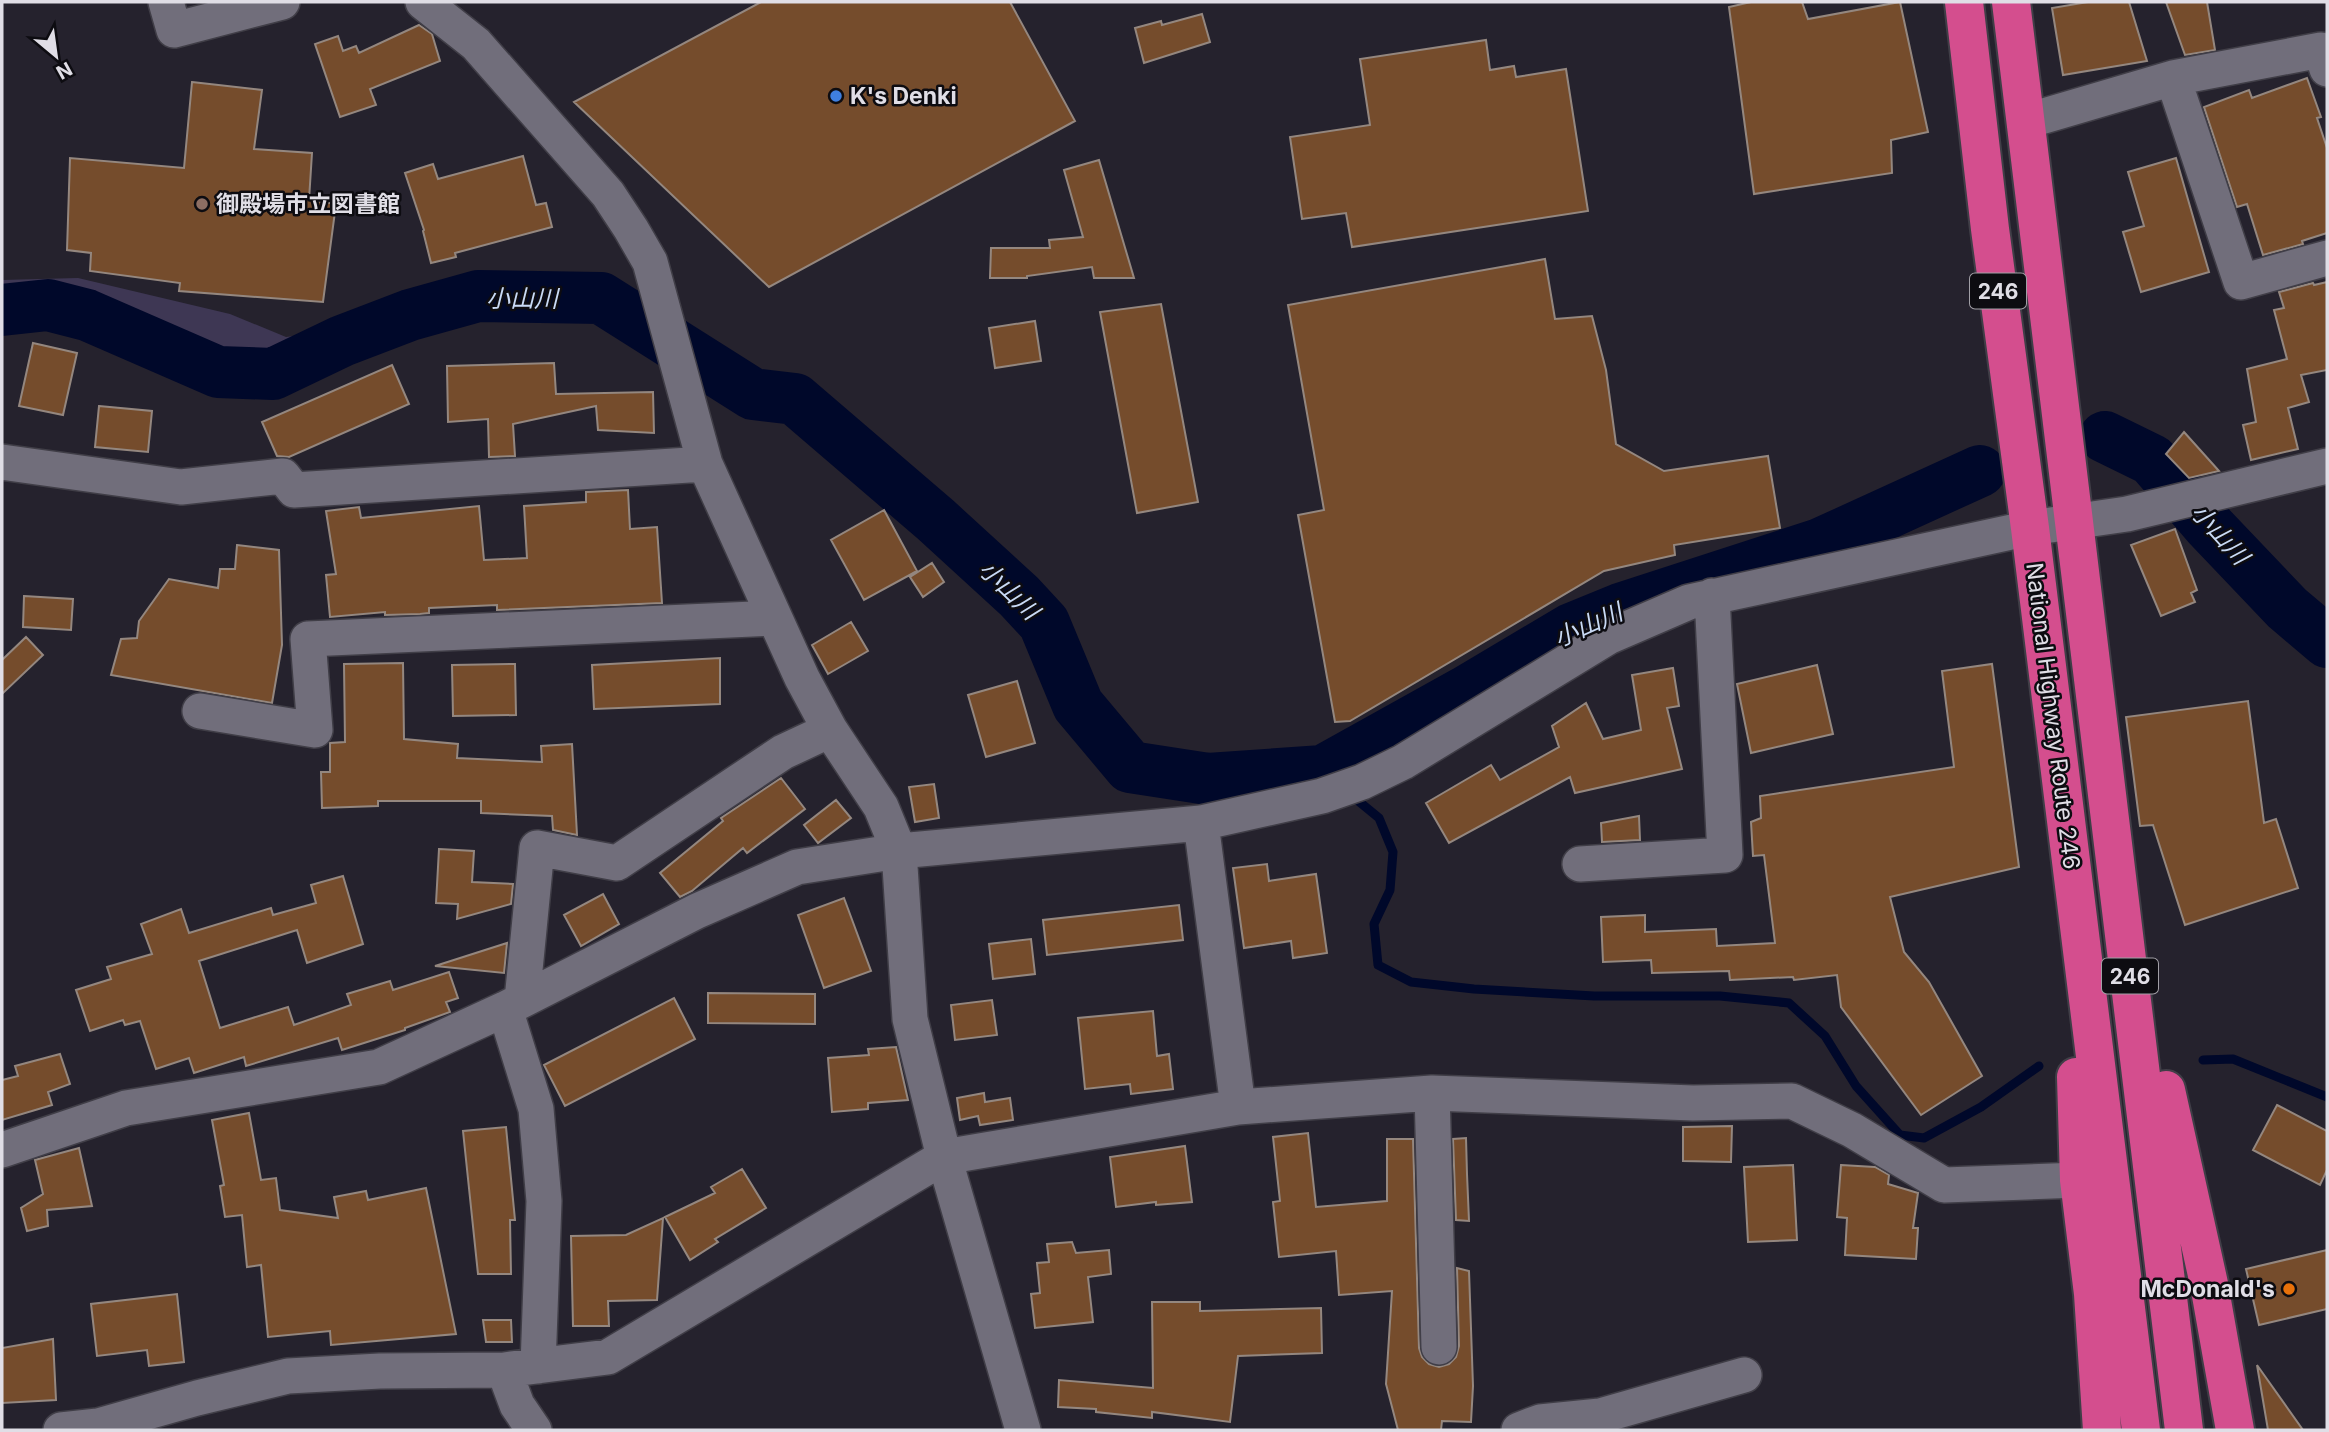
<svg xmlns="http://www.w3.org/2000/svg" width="2329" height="1432" viewBox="0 0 2329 1432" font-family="Inter,'Noto Sans JP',sans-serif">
<rect width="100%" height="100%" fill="#25222d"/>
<path fill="#3e3754" d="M78 278 230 314 286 337 490 312 342 363 228 391 38 315 2 322V280Z"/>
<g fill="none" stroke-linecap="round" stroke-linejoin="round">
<path stroke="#00082a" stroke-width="9" d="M1323 771 1335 781
M1351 795 1379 818 1393 852 1390 890 1374 924 1378 965 1411 982 1474 989 1594 996H1720L1789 1003 1825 1036 1856 1086 1900 1135 1924 1138 1981 1107 2039 1066
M2203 1060 2233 1059 2327 1097"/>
<path stroke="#00082a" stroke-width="52" d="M2 310 48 305 87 315 218 372 273 374 342 341 410 315 478 296 601 298 753 394 795 399 936 520 1019 596 1044 623 1078 705 1130 767 1208 779 1323 771 1465 692 1571 629 1620 609 1820 544 1980 471
M2105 437 2152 460 2208 525 2287 608 2327 642"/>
</g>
<path fill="#754c2c" stroke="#94877f" stroke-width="2" d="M761 2H1010L1075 121 769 287 574 102Z
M1751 2H1802L1808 19 1900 2 1928 132 1891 140 1892 173 1754 194 1729 7Z
M2088 2H2129L2147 61 2063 75 2052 8Z
M2166 2H2207L2215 50 2185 55Z
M1202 14 1210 42 1144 63 1135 28 1161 21 1162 25Z
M419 25 432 34 440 61 370 89 376 105 340 117 315 44 338 36 343 51 356 46 359 53Z
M1486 40 1490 70 1514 66 1516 77 1566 69 1588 211 1352 247 1346 213 1302 219 1290 137 1370 125 1360 59Z
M2307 78 2321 117 2317 118 2327 148V233L2302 241 2303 244 2263 255 2247 204 2237 207 2204 107 2249 90 2252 98Z
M192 82 262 90 254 149 312 153 309 200 336 204 323 302 179 291 180 283 90 271 91 253 67 250 70 158 184 168Z
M523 156 536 205 546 203 552 227 455 253 456 257 431 263 423 231 424 230 405 173 433 164 438 179Z
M2176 158 2209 272 2141 292 2123 232 2144 226 2128 172Z
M1099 160 1134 278H1094L1092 267 1027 276V278H990L991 248H1050L1049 240 1083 237 1064 170Z
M1545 259 1555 319 1592 316 1606 370 1616 444 1664 471 1768 456 1780 528 1674 545 1675 555 1604 571 1350 721 1335 722 1298 515 1324 510 1288 305Z
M2327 282V370L2301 375 2309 402 2288 408 2298 449 2251 460 2243 425 2256 422 2247 369 2287 359 2274 310 2284 308 2279 292 2313 283 2314 285Z
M1161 304 1198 502 1137 513 1100 312Z
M1035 321 1041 361 995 368 989 328Z
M33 343 77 353 63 415 19 406Z
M554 363 556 394 653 392 654 433 598 430 596 406 513 424 515 456 489 457 488 419 448 422 447 366Z
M392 365 409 404 289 457 277 456 262 422Z
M99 406 152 411 148 452 95 447Z
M2184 432 2219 471 2189 478 2166 454Z
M628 490 630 529 657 527 662 603 497 610V605L429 608V613L420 614 385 615V612L330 617 326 575 336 574 326 511 359 507 361 518 479 506 484 560 527 558 524 506 586 502V492Z
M884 510 917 571 864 600 831 540Z
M2175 529 2197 590 2191 593 2195 602 2161 616 2131 545Z
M237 545 279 550 282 645 272 703 111 675 121 639 137 638 139 621 169 579 218 588 220 569H235Z
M932 563 944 582 923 597 910 577Z
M24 596 73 599 71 630 23 627Z
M851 622 868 651 828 674 812 645Z
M26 637 43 655 2 694V660Z
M720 658V704L594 709 592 665Z
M403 663 404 739 458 744 457 758 542 762 541 746 572 744 577 835 553 830 552 816 481 813V801H378V806L322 808 321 772H330V743L345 742 344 664Z
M515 664 516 715 453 716 452 665Z
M1992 664 2019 867 1890 897 1904 952 1929 982 1982 1076 1921 1115 1841 1007 1837 975 1794 980 1793 977 1730 980 1729 971 1652 973 1651 960 1603 962 1601 917 1645 915V932L1716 929 1717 946 1775 943 1764 855 1753 856 1751 822 1761 818 1760 796 1954 767 1942 671Z
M1817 665 1833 734 1751 753 1737 684Z
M1673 668 1679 706 1667 708 1682 769 1575 793 1570 777 1449 843 1426 803 1491 765 1500 780 1559 747 1552 726 1586 703 1603 739 1641 730 1632 675Z
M1017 681 1035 743 986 757 968 695Z
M2248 701 2264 823 2276 819 2298 888 2185 925 2153 825 2140 826 2126 717Z
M781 778 805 809 747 853 743 848 692 891 680 897 660 873 723 821 721 818Z
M934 784 939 818 915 822 909 787Z
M836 800 851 818 818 843 804 825Z
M1639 816 1640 840 1602 842 1601 823Z
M439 849 474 851 472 882 513 884 511 904 457 919 458 904 436 903Z
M1267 864 1269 881 1316 874 1327 953 1293 958 1291 941 1244 948 1233 868Z
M343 876 363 944 307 963 297 930 199 961 220 1028 288 1007 294 1025 351 1005 347 994 390 981 393 990 449 972 458 998 446 1002 450 1012 405 1028V1030L342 1050 338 1038 246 1066 244 1057 194 1073 189 1058 156 1069 140 1021 125 1025 123 1020 90 1031 76 990 111 979 107 967 152 954 141 924 181 909 189 933 271 908 273 915 316 903 311 885Z
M603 894 619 924 581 946 564 915Z
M844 898 871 971 824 988 798 915Z
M1179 905 1183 940 1047 955 1043 920Z
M1031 939 1035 974 993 979 989 944Z
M507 943 504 973 435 966Z
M708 993 815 994V1024L708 1023Z
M674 998 695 1039 565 1106 544 1065Z
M992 1000 997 1035 955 1040 951 1005Z
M1153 1011 1157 1056 1169 1054 1173 1089 1131 1094 1130 1084 1085 1089 1078 1018Z
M896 1047 908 1100 868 1103V1109L832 1112 828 1058 869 1055 868 1049Z
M60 1054 70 1084 48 1092 52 1105 2 1120V1080L18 1076 15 1066Z
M984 1093 985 1102 1010 1098 1013 1120 980 1125 978 1116 960 1120 957 1098Z
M2277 1105 2327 1131V1170L2320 1185 2253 1150Z
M249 1113 261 1180 276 1178 280 1210 338 1218 334 1197 366 1191 368 1200 426 1188 456 1334 331 1345 330 1331 268 1337 261 1265 247 1267 242 1215 225 1217 220 1186 224 1185 212 1120Z
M1732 1126 1731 1162 1683 1161V1127Z
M506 1127 515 1220H510L511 1274H478L463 1131Z
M1308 1133 1316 1207 1387 1201V1139H1413L1419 1348 1422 1357 1429 1364 1439 1367 1449 1364 1456 1357 1459 1346 1457 1268 1469 1271 1473 1386 1471 1422 1442 1421 1441 1430H1398L1386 1384 1392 1291 1339 1295 1336 1251 1279 1257 1273 1202 1280 1201 1273 1137Z
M1466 1138 1467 1174 1469 1221 1456 1220 1453 1139Z
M1185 1146 1192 1202 1156 1205V1202L1116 1207 1110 1157Z
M79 1148 92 1206 47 1210 48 1226 27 1231 21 1208 43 1194 35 1160Z
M1793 1165 1797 1240 1748 1242 1744 1167Z
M1841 1165 1875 1167 1889 1175 1888 1184 1918 1193 1913 1228H1918L1916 1259 1845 1255 1847 1218 1837 1217Z
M742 1169 766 1208 715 1239 718 1242 690 1260 665 1217 715 1193 711 1187Z
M663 1218 657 1300 608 1301 609 1326H573L571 1236 626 1235Z
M1072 1242 1076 1253 1109 1250 1111 1274 1088 1277 1093 1322 1035 1328 1031 1294 1040 1293 1037 1263 1049 1262 1047 1244Z
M2327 1250V1309L2259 1325 2246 1269Z
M177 1294 184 1362 149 1366 147 1350 97 1356 91 1304Z
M1152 1302H1200V1311L1321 1308 1322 1353 1238 1356 1230 1422 1152 1412V1418L1096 1412V1409L1058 1407 1059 1380 1153 1388Z
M483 1320H511L512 1342H486Z
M53 1339 56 1400 2 1403V1348Z
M2257 1365 2303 1430H2268Z"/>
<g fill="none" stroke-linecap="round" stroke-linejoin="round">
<g stroke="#403e47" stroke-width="38">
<path id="minor" d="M166 2 174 30 282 2
M423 2 476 44 608 194 631 229 650 262 705 464 802 678 830 730 881 807 899 851 910 1019 944 1157 1023 1430
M2173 78 2241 282 2327 258
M2027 121 2173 78 2321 50 2327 69
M2 462 181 487 283 476 294 490 705 464
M200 711 315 730 308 639 773 618
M1201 823 1238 1107
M1580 864 1725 855 1712 596
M522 1000 537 848 617 863 783 752 830 730
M505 1009 536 1109 544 1201 538 1366
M1432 1093 1439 1347
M2 1150 126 1108 379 1067 505 1009 697 911 797 867 899 851 1201 823 1322 796 1362 782 1403 762 1608 637 1689 602 2030 528 2127 514 2327 466
M504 1370 517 1405 534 1430
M61 1430 98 1426 197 1398 288 1376 380 1371 504 1370 608 1357 944 1157 1238 1107 1432 1093 1693 1103 1792 1101 1852 1130 1944 1185 2079 1180
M1519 1430 1540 1422 1600 1416 1744 1375"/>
</g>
<g stroke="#403e47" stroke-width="42">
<path id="highway" d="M1964 2 1990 229 2030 528 2141 1430
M2011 2 2184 1430
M2076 1077 2079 1180 2093 1294 2102 1430
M2166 1090 2209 1284 2235 1430"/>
</g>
<use href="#minor" stroke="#716e7b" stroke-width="35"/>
<use href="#highway" stroke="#d44e8e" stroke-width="38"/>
</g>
<circle fill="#3f7fe0" stroke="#0d0c11" stroke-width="2.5" cx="836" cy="96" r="7"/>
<circle fill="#8d6e63" stroke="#0d0c11" stroke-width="2.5" cx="202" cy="204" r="7"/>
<circle fill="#e8710a" stroke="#0d0c11" stroke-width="2.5" cx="2289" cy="1289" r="7"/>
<g text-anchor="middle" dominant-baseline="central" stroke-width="5" stroke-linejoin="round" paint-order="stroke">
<g fill="#0d0c11" stroke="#a19fa6" stroke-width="2">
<rect x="1970" y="273.5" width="56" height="35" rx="5"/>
<rect x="2102" y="958.5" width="56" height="35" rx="5"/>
</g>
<g font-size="21" font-weight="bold" fill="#e0dee6">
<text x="1998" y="291">246</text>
<text x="2130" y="976">246</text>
</g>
<g font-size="23" font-weight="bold" fill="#e0dee6" stroke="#0d0c11" text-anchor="start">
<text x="850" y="96">K's Denki</text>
<text x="216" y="204">御殿場市立図書館</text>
<text x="2275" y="1289" text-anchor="end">McDonald's</text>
</g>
<g font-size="23" fill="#e0dee6" stroke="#0d0c11">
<text transform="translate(2053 716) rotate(83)">National Highway Route 246</text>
</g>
<g font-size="24" font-style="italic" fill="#c9daf5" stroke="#0d0c11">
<text x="522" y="298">小山川</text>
<text transform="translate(2220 534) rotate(48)">小山川</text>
<text transform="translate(1009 590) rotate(44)">小山川</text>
<text transform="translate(1588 625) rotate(-24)">小山川</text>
</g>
</g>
<rect width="2329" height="1432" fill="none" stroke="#e0dee6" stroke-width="7"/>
<g transform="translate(56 56) rotate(151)" stroke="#0d0c11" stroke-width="5" paint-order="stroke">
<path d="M0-5L12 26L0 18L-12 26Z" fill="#e0dee6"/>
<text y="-10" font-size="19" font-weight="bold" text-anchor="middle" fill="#e0dee6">N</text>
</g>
</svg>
